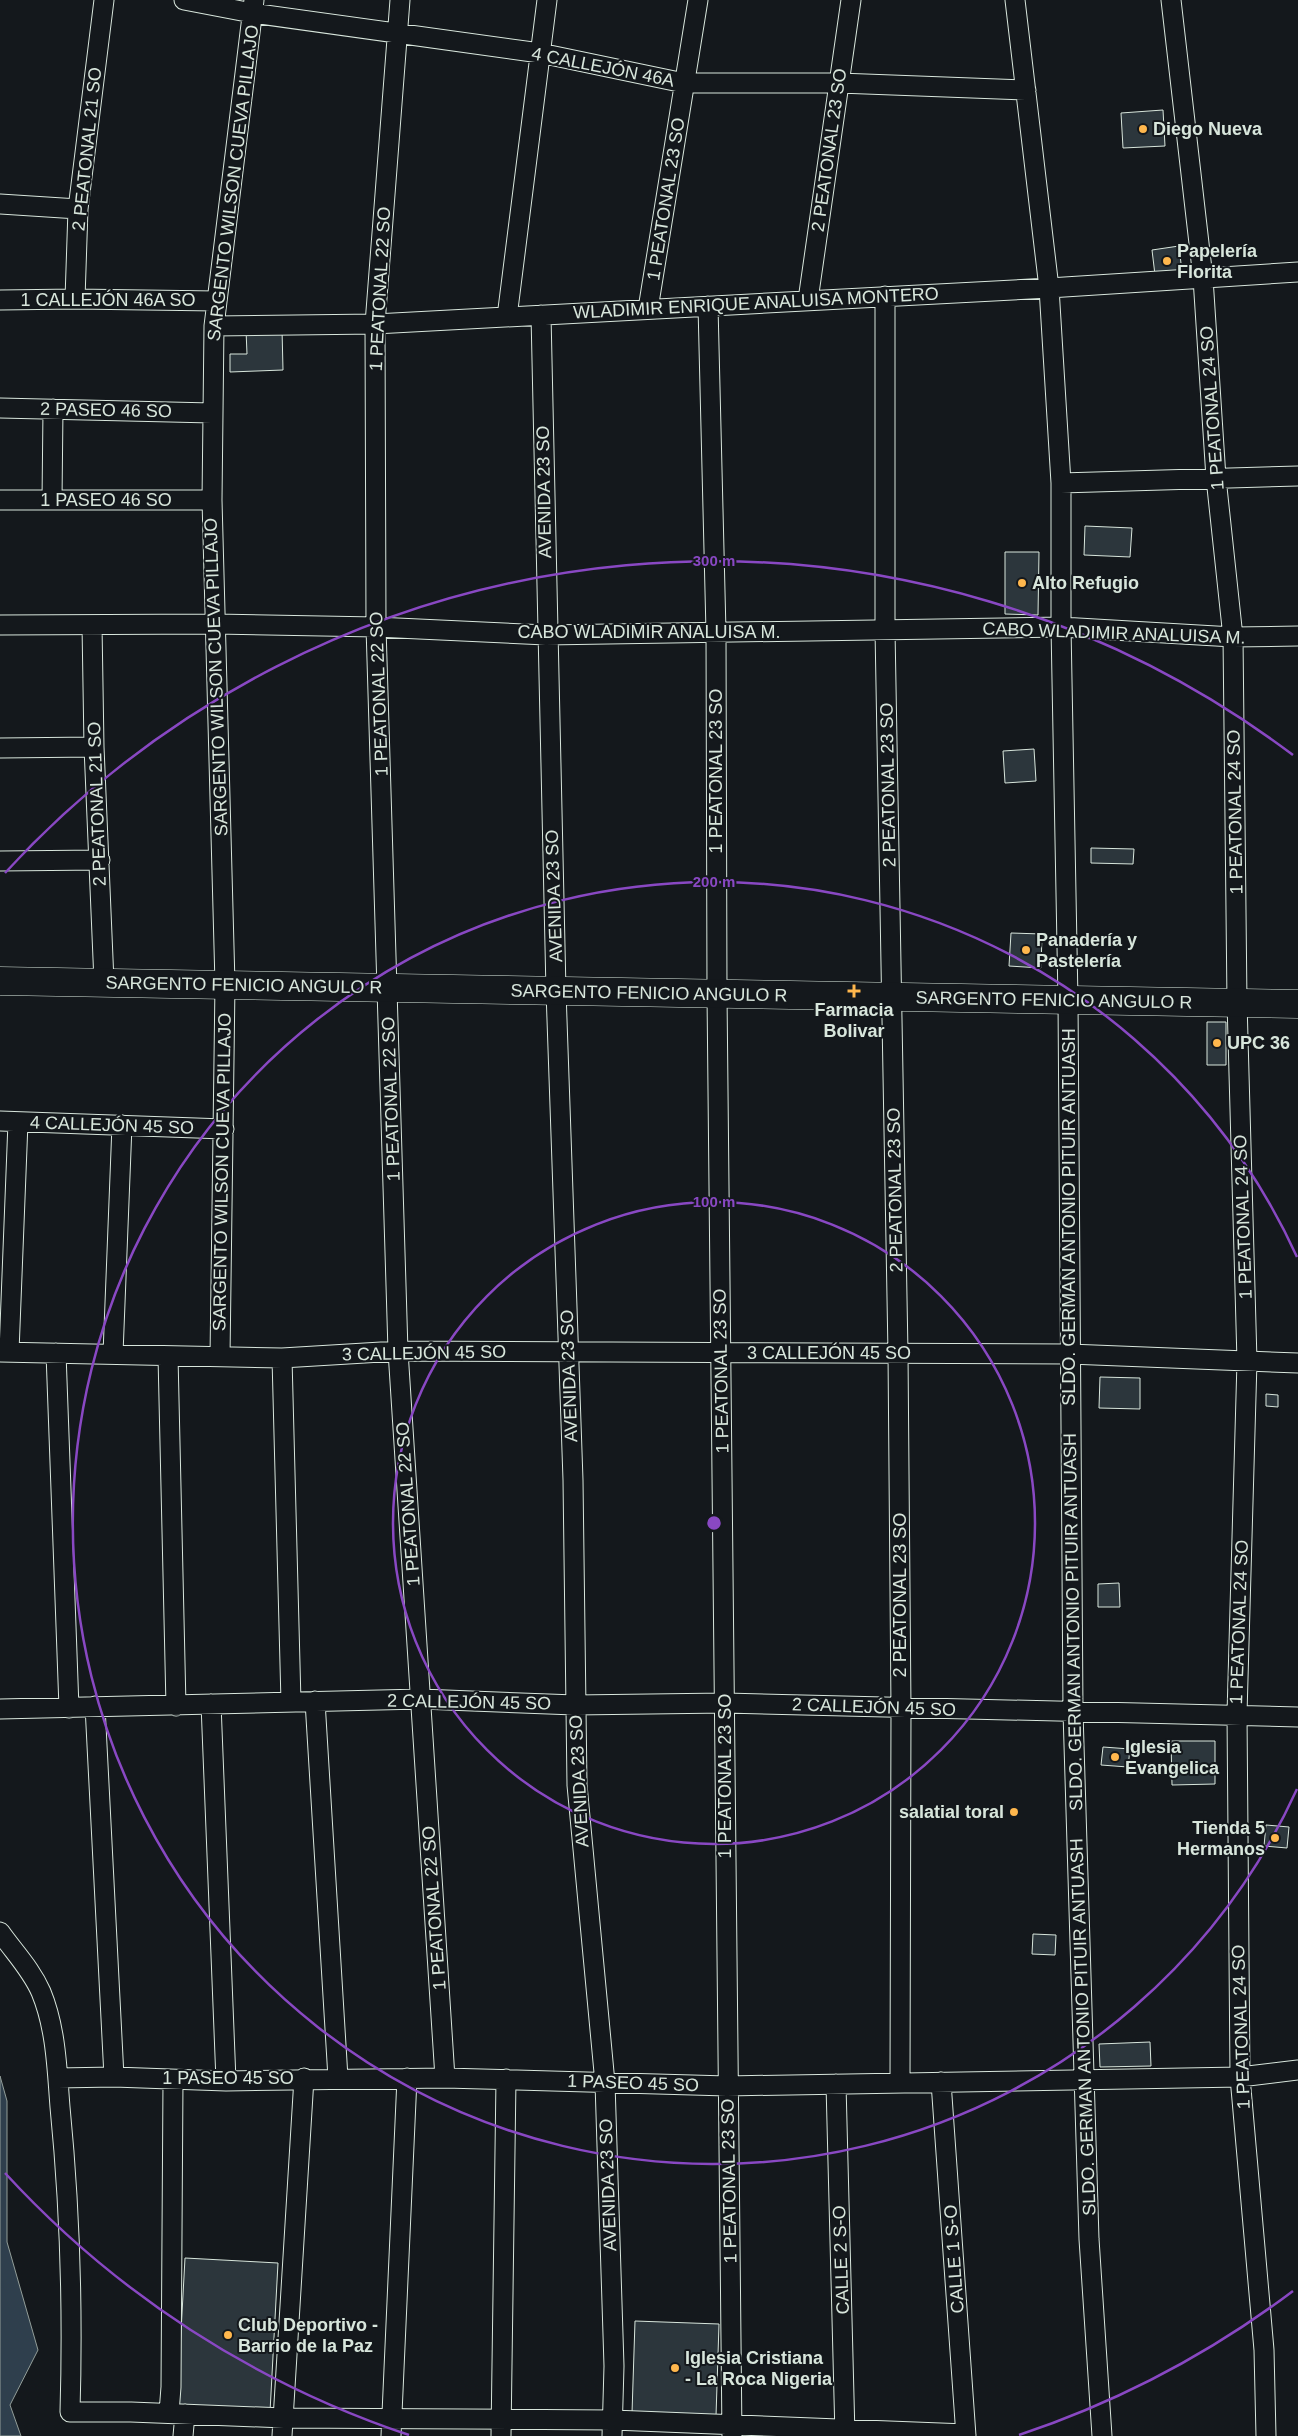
<svg xmlns="http://www.w3.org/2000/svg" width="1298" height="2436" viewBox="0 0 1298 2436" font-family="Helvetica,sans-serif">
<rect width="100%" height="100%" fill="#14181c"/>
<path fill="#2f3f4d" stroke="#939e99" d="M0 2076 7 2101V2242L38 2350 10 2405 21 2436H0Z"/>
<path fill="#2c363c" stroke="#d8e6dc" d="M1163 110 1165 146 1123 148 1121 113Z
M1179 246 1182 272 1155 275 1152 250Z
M282 329 283 370 230 372V354H247L246 330Z
M1085 526 1132 528 1130 557 1084 555Z
M1005 552H1039L1038 615 1005 614Z
M1034 749 1036 781 1005 783 1003 751Z
M1091 848 1134 849 1133 864 1091 863Z
M1011 933 1042 934 1041 968 1009 966Z
M1207 1022H1226V1065H1207Z
M1100 1377 1140 1378V1409L1099 1408Z
M1266 1394 1278 1395V1407L1266 1406Z
M1119 1583 1120 1607H1098V1584Z
M1171 1741H1215V1784L1172 1785Z
M1103 1747 1130 1749 1128 1767 1101 1765Z
M1266 1825 1289 1827 1287 1848 1264 1846Z
M1033 1934 1056 1935 1055 1955 1032 1954Z
M1150 2042 1151 2066 1100 2067 1099 2044Z
M185 2258 278 2263 270 2412 177 2406Z
M635 2321 719 2324 716 2416 632 2413Z"/>
<g fill="none" stroke-linecap="round" stroke-linejoin="round">
<g stroke="#d8e6dc" stroke-width="21">
<path id="street" d="M184 0 252 13 540 53 684 83H839L1026 90
M400 0 375 324 376 627 398 1351 445 2078
M1015 0 1049 288 1061 483V627L1068 1000 1073 1712 1089 2239 1102 2436
M1171 0 1203 278 1216 478 1233 637 1237 1002 1247 1361 1237 1714 1240 2077 1264 2350 1266 2436
M0 204 78 209
M885 296V630L898 1353 901 1708 900 2083
M75 299 78 209 104 0
M0 300 75 299 216 301
M808 300 851 0
M708 306 716 632 717 994 732 2436
M648 309 698 0
M541 315 556 991 573 1480 577 1785 605 2083 614 2366 612 2436
M507 317 547 0
M214 326 375 324 1049 288 1298 272
M0 408 212 413
M1061 483 1298 476
M0 500H212
M52 500 53 409
M0 625 215 624 376 627 546 635 1061 627 1233 637 1298 636
M92 625 94 747 104 982
M0 748 94 747
M0 861 100 860
M0 1121 224 1129
M0 1352 282 1358 398 1351 1069 1354 1298 1363
M9 1352 18 1122
M56 1353 69 1708
M113 1354 122 1125
M168 1356 176 1706
M220 1357 225 984 212 500 214 326 254 0
M282 1358 291 1702
M315 1701 338 2078
M211 1704 226 2081
M95 1706 114 2077
M0 1709 421 1699 575 1705 725 1703 1298 1717
M0 1932C14 1952 31 1969 41 1992 56 2028 57 2069 60 2107 70 2208 73 2310 70 2412H131L284 2418 613 2420 966 2434
M58 2078 114 2077 226 2081 445 2078 727 2086 1240 2077 1298 2070
M941 2082 966 2436
M836 2084 845 2436
M169 2413 171 2387 173 2080
M183 2436 185 2414
M282 2436 304 2078
M391 2436 407 2078
M501 2436 506 2079"/>
</g>
<g stroke="#d8e6dc" stroke-width="29">
<path id="secondary" d="M0 981 1298 1004"/>
</g>
<use href="#street" stroke="#14181c" stroke-width="19"/>
<use href="#secondary" stroke="#14181c" stroke-width="28"/>
</g>
<g fill="none" stroke="#8948c3" stroke-width="2.5">
<circle cx="714" cy="1523" r="321"/>
<path d="M1297 1789A641 641 0 1 1 1297 1257"/>
<path d="M1293 2291A962 962 0 0 1 1019 2435M409 2435A962 962 0 0 1 5 2173M5 873A962 962 0 0 1 1293 755"/>
</g>
<g fill="#ffb74d" stroke="#14181c" stroke-width="2">
<circle cx="1143" cy="129" r="5"/>
<circle cx="1167" cy="261" r="5"/>
<circle cx="1022" cy="583" r="5"/>
<circle cx="1026" cy="950" r="5"/>
<path d="M851.5 983.5h5v5h5v5h-5v5h-5v-5h-5v-5h5z"/>
<circle cx="1217" cy="1043" r="5"/>
<circle cx="1115" cy="1757" r="5"/>
<circle cx="1014" cy="1812" r="5"/>
<circle cx="1275" cy="1838" r="5"/>
<circle cx="228" cy="2335" r="5"/>
<circle cx="675" cy="2368" r="5"/>
</g>
<g text-anchor="middle" dominant-baseline="central" stroke-width="4" stroke-linejoin="round" paint-order="stroke">
<g font-size="18" fill="#d8e6dc" stroke="#14181c">
<text transform="translate(603 67) rotate(11)">4 CALLEJÓN 46A</text>
<text transform="translate(87 149) rotate(-84)">2 PEATONAL 21 SO</text>
<text transform="translate(829 150) rotate(-82)">2 PEATONAL 23 SO</text>
<text transform="translate(233 183) rotate(-83)">SARGENTO WILSON CUEVA PILLAJO</text>
<text transform="translate(666 199) rotate(-81)">1 PEATONAL 23 SO</text>
<text transform="translate(380 289) rotate(-87)">1 PEATONAL 22 SO</text>
<text x="108" y="300">1 CALLEJÓN 46A SO</text>
<text transform="translate(756 303) rotate(-3)">WLADIMIR ENRIQUE ANALUISA MONTERO</text>
<text transform="translate(1212 408) rotate(-94)">1 PEATONAL 24 SO</text>
<text transform="translate(106 410) rotate(1)">2 PASEO 46 SO</text>
<text transform="translate(544 492) rotate(-91)">AVENIDA 23 SO</text>
<text x="106" y="500">1 PASEO 46 SO</text>
<text x="649" y="632">CABO WLADIMIR ANALUISA M.</text>
<text transform="translate(1114 633) rotate(2)">CABO WLADIMIR ANALUISA M.</text>
<text transform="translate(216 677) rotate(-92)">SARGENTO WILSON CUEVA PILLAJO</text>
<text transform="translate(379 694) rotate(-92)">1 PEATONAL 22 SO</text>
<text transform="translate(716 771) rotate(-90)">1 PEATONAL 23 SO</text>
<text transform="translate(888 785) rotate(-91)">2 PEATONAL 23 SO</text>
<text transform="translate(97 804) rotate(-92)">2 PEATONAL 21 SO</text>
<text transform="translate(1235 812) rotate(-91)">1 PEATONAL 24 SO</text>
<text transform="translate(554 896) rotate(-92)">AVENIDA 23 SO</text>
<text transform="translate(244 985) rotate(1)">SARGENTO FENICIO ANGULO R</text>
<text transform="translate(649 993) rotate(1)">SARGENTO FENICIO ANGULO R</text>
<text transform="translate(1054 1000) rotate(1)">SARGENTO FENICIO ANGULO R</text>
<text transform="translate(391 1099) rotate(-92)">1 PEATONAL 22 SO</text>
<text transform="translate(112 1125) rotate(2)">4 CALLEJÓN 45 SO</text>
<text transform="translate(222 1172) rotate(-89)">SARGENTO WILSON CUEVA PILLAJO</text>
<text transform="translate(895 1190) rotate(-91)">2 PEATONAL 23 SO</text>
<text transform="translate(1069 1217) rotate(-90)">SLDO. GERMAN ANTONIO PITUIR ANTUASH</text>
<text transform="translate(1243 1217) rotate(-92)">1 PEATONAL 24 SO</text>
<text transform="translate(424 1353) rotate(-1)">3 CALLEJÓN 45 SO</text>
<text x="829" y="1353">3 CALLEJÓN 45 SO</text>
<text transform="translate(721 1371) rotate(-91)">1 PEATONAL 23 SO</text>
<text transform="translate(569 1376) rotate(-92)">AVENIDA 23 SO</text>
<text transform="translate(408 1504) rotate(-94)">1 PEATONAL 22 SO</text>
<text transform="translate(900 1595) rotate(-90)">2 PEATONAL 23 SO</text>
<text transform="translate(1073 1622) rotate(-91)">SLDO. GERMAN ANTONIO PITUIR ANTUASH</text>
<text transform="translate(1239 1622) rotate(-88)">1 PEATONAL 24 SO</text>
<text transform="translate(469 1702) rotate(1)">2 CALLEJÓN 45 SO</text>
<text transform="translate(874 1707) rotate(2)">2 CALLEJÓN 45 SO</text>
<text transform="translate(725 1776) rotate(-90)">1 PEATONAL 23 SO</text>
<text transform="translate(579 1781) rotate(-93)">AVENIDA 23 SO</text>
<text transform="translate(434 1908) rotate(-94)">1 PEATONAL 22 SO</text>
<text transform="translate(1083 2027) rotate(-92)">SLDO. GERMAN ANTONIO PITUIR ANTUASH</text>
<text transform="translate(1241 2027) rotate(-92)">1 PEATONAL 24 SO</text>
<text x="228" y="2078">1 PASEO 45 SO</text>
<text transform="translate(633 2083) rotate(2)">1 PASEO 45 SO</text>
<text transform="translate(729 2181) rotate(-91)">1 PEATONAL 23 SO</text>
<text transform="translate(608 2185) rotate(-92)">AVENIDA 23 SO</text>
<text transform="translate(954 2259) rotate(-94)">CALLE 1 S-O</text>
<text transform="translate(841 2260) rotate(-92)">CALLE 2 S-O</text>
</g>
<g font-size="18" font-weight="bold" fill="#d8e6dc" stroke="#14181c" text-anchor="start">
<text x="1153" y="129">Diego Nueva</text>
<text x="1177" y="251">Papelería<tspan x="1177" dy="21">Florita</tspan></text>
<text x="1032" y="583">Alto Refugio</text>
<text x="1036" y="940">Panadería y<tspan x="1036" dy="21">Pastelería</tspan></text>
<text x="854" y="1010" text-anchor="middle">Farmacia<tspan x="854" dy="21">Bolivar</tspan></text>
<text x="1227" y="1043">UPC 36</text>
<text x="1125" y="1747">Iglesia<tspan x="1125" dy="21">Evangelica</tspan></text>
<text x="1004" y="1812" text-anchor="end">salatial toral</text>
<text x="1265" y="1828" text-anchor="end">Tienda 5<tspan x="1265" dy="21">Hermanos</tspan></text>
<text x="238" y="2325">Club Deportivo -<tspan x="238" dy="21">Barrio de la Paz</tspan></text>
<text x="685" y="2358">Iglesia Cristiana<tspan x="685" dy="21">- La Roca Nigeria</tspan></text>
</g>
</g>
<circle cx="714" cy="1523" r="8" fill="#8948c3" stroke="#14181c" stroke-width="2.5"/>
<g font-size="15" text-anchor="middle" font-weight="bold" fill="#8948c3" stroke="#14181c" stroke-width="4" stroke-linejoin="round" paint-order="stroke">
<text x="714" y="566">300 m</text>
<text x="714" y="887">200 m</text>
<text x="714" y="1207">100 m</text>
</g>
</svg>
